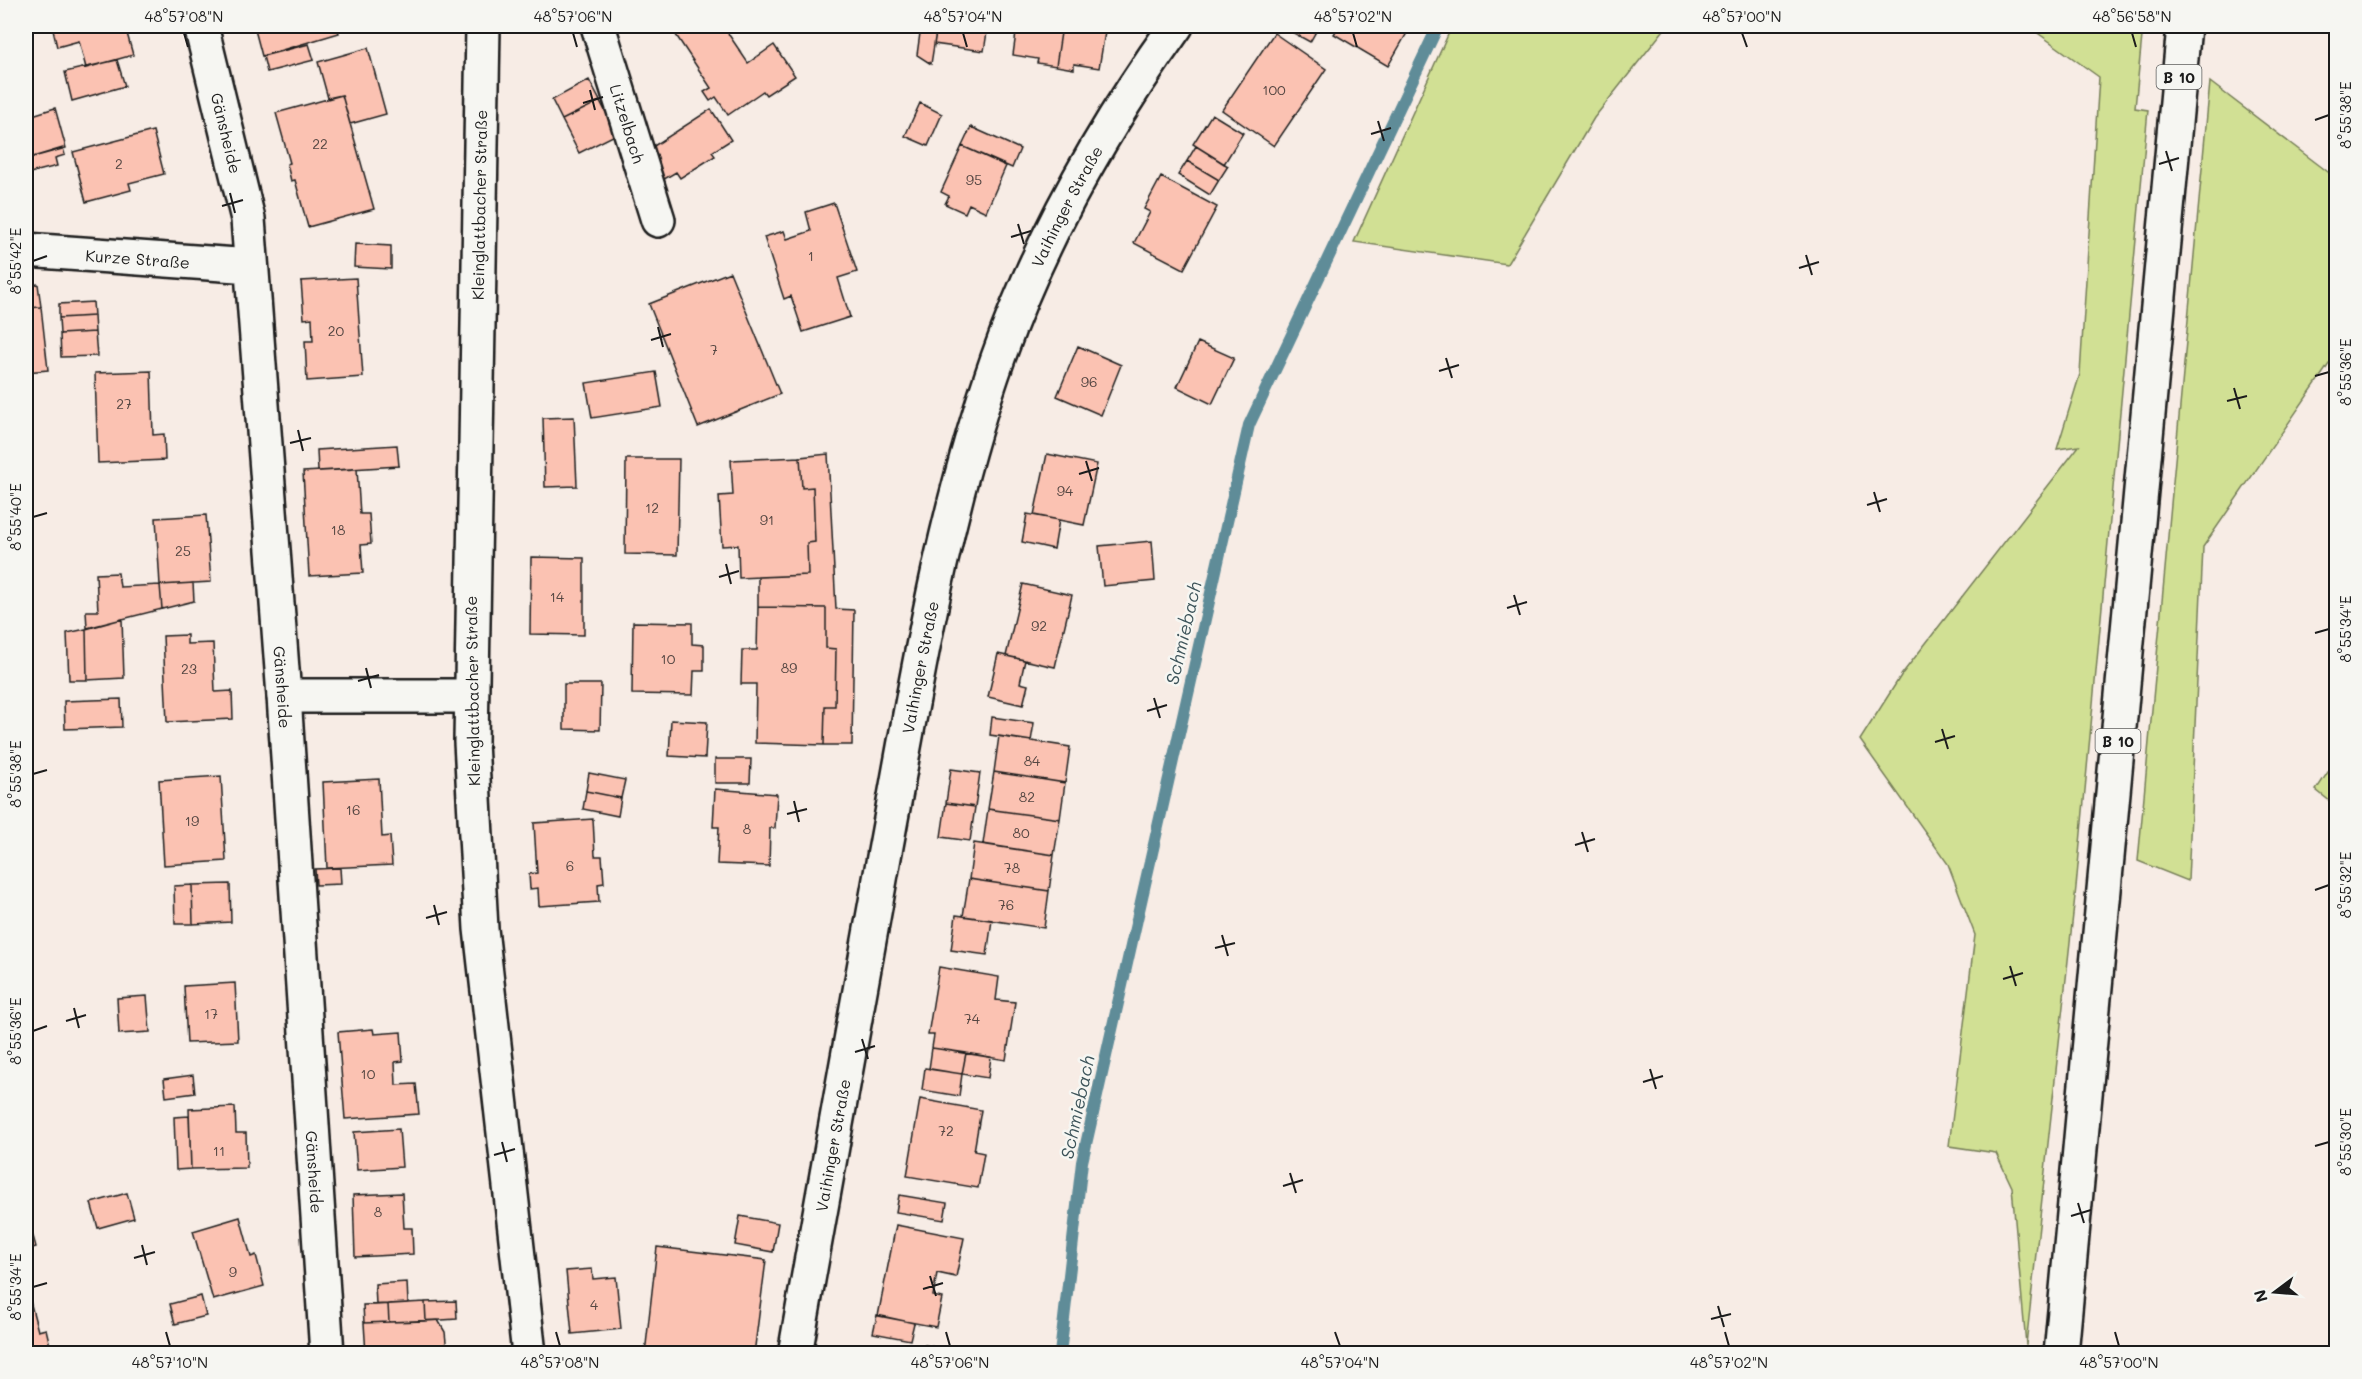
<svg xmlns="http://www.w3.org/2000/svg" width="2362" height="1379" viewBox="0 0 2362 1379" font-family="Mali,sans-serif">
<rect width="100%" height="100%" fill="#f7ece5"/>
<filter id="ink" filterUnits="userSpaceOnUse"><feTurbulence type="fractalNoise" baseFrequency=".0167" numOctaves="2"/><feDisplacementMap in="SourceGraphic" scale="12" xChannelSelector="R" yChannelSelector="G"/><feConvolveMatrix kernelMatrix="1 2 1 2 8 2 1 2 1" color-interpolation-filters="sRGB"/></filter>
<g filter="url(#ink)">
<path fill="#d1e094" stroke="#767e58" stroke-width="1.5" d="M1452 26H1667L1594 118 1507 264 1354 242Z
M2028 26H2143L2135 108 2148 110 2076 887 2026 1345 2012 1187 1996 1153 1949 1146 1975 935 1948 864 1860 740 1902 674 2079 446 2057 449 2080 374 2099 77Z
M2210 82 2336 178V354L2203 547 2188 881 2138 861Z
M2336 760V806L2316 790Z"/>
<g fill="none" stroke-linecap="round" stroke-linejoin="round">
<path stroke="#5f8c98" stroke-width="12" d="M1060 1354 1082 1162 1249 425 1438 26"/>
</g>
<path fill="#fbc2b2" stroke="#1c1c1c" stroke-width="1.5" d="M52 26H125L133 55 86 68 79 41 57 47Z
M254 26H337L339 33 262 56Z
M670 26H723L748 63 774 45 795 76 766 95 763 91 728 115 716 97 710 101 704 92 711 88Z
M921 26H937L931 64 917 55Z
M937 26H988L984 51 934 44Z
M1017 26H1062L1056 66 1037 63 1038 59 1013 55Z
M1062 26H1106L1099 68 1074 64V69L1056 66Z
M1281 26H1319L1310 42Z
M1339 26H1411L1388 66 1334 34Z
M1274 33 1326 69 1274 146 1222 110Z
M309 44 314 60 267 72 263 56Z
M368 48 386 114 350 124 342 95 328 98 318 62Z
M117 60 125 86 72 101 65 72Z
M589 80 600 101 562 120 552 100Z
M342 95 374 209 308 227 295 180 291 181 287 164 290 163 276 113Z
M600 101 617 134 579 153 562 120Z
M920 103 942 114 928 146 905 136Z
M55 108 66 148 26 159V117Z
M711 109 731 140 712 152 715 156 680 178 676 172 661 181 643 153Z
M1212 114 1243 133 1224 164 1193 144Z
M971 127 1020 149 1012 168 962 146Z
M153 131 164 174 129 183 131 190 86 202 73 152Z
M962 146 1006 166 986 212 969 204 965 213 945 204 949 196 941 192Z
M1196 146 1228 166 1219 180 1187 161Z
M63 148 65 155 55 158 57 166 26 174V159Z
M1187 161 1219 180 1210 195 1178 175Z
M1161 177 1217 207 1184 269 1134 243 1150 212 1144 209Z
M834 203 857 272 838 278 850 317 803 332 791 296 784 299 764 237 784 231 787 239 811 231 806 212Z
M355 244 391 246V269L354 267Z
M730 272 780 394 698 427 649 304Z
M356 278 363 377 307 381 305 341H313L312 318 304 319 301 281Z
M38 284 41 307 26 308V285Z
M93 302 94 316 59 318V304Z
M41 307 48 370 26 372V308Z
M94 316 95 332 60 334 59 318Z
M95 332 97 356 61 357 60 334Z
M1198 342 1234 358 1212 404 1177 387Z
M1078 346 1121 365 1101 415 1057 396Z
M151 371 153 435 164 434 165 460 98 463 95 373Z
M656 372 662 407 592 418 586 383Z
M574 417 577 486 545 487 543 418Z
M397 445 399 466 318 471 317 450Z
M828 454 836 609 854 610 852 745H824L825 706H835L836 649 826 648V608L758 607V577L808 575 807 543 815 542 813 487 802 488 800 457Z
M1047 454 1097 464 1084 525 1034 515Z
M800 457 802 488 813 487 815 542 807 543 808 575 739 578 738 545 722 546 719 496 733 495 731 460Z
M626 459H679L677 555 625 554Z
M357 469 360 514H369L371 544 361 545 363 573 309 576 303 472Z
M1027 514 1059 520 1054 549 1022 542Z
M206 515 211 582 160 585 156 518Z
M1152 541 1155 581 1103 586 1099 546Z
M531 557 584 558V635L530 634Z
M118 573 120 587 160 585 162 609 87 628 86 611H98L96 574Z
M193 583 194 601 162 609 160 585Z
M1023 584 1072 595 1055 667 1006 656Z
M758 607 826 608V648L836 649 835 706H825L824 745 755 743 756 684H741L742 650H757Z
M122 619 124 678 87 680 86 629Z
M633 622 692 623V644L704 645V671H694L693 695 632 694Z
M86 629 87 680H69L67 633Z
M187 635V644L213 643 215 692 232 691 233 719 167 722 163 636Z
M998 654 1025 660 1020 683 1028 685 1023 705 988 697Z
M564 684H601L600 730 564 729Z
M121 699 122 727 65 729 64 701Z
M992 717 1034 723 1031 741 990 735Z
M671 720 707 722 705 758 669 756Z
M999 736 1070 747 1065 783 994 772Z
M715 759H751L750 783H715Z
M951 769 980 773 975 807 946 803Z
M994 772 1065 783 1060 819 988 809Z
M589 773 625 780 621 798 586 791Z
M221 776 226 861 164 865 159 780Z
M379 779 382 837 390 836 392 865 327 868 323 782Z
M715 789 777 794 775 828H770L769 866 717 864 719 827H713Z
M586 791 621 798 618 816 583 809Z
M946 803 975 807 970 841 941 837Z
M988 809 1060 819 1054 855 983 844Z
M593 819 595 856H602L604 883 598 884 599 902 539 906 538 888 530 889 529 874 537 873 534 823Z
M974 843 1054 855 1049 891 969 879Z
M340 868 341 884 316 885 315 869Z
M969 879 1049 891 1044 928 963 916Z
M230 884 231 922 193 924 192 885Z
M192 885 193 924H175L174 886Z
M956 915 992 920 987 955 951 950Z
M939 967 999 977 996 1000 1015 1002 1006 1060 932 1048 934 1035H928Z
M235 983 238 1041 187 1043 184 986Z
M147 996 150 1032 119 1034 117 998Z
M373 1029 374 1034 401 1032 403 1061 395 1062 396 1085 416 1084 419 1114 345 1119 338 1032Z
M932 1048 966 1053 962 1074 929 1069Z
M966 1053 991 1057 988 1078 962 1074Z
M925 1068 962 1074 959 1096 922 1090Z
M193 1075 195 1093 166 1097 164 1079Z
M920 1099 981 1110 974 1151 984 1153 978 1188 907 1176Z
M235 1107 236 1133H246L247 1168 191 1169 189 1109Z
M189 1116 191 1169 176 1170 174 1117Z
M399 1129 402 1167 357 1170 354 1132Z
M127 1193 134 1218 98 1228 91 1203Z
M402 1193 404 1228H412L413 1254 355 1257 353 1195Z
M899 1195 947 1203 944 1220 896 1212Z
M26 1211 36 1247 26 1250Z
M740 1216 778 1223 773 1252 735 1245Z
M240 1217 251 1257 256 1255 264 1286 213 1300 193 1231Z
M896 1225 964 1238 956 1277 937 1273 933 1296 942 1298 936 1327 878 1316Z
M657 1247 766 1260 754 1354H645Z
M592 1269 593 1279 616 1277 621 1329 572 1334 566 1271Z
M407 1282 408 1303 376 1305 375 1284Z
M201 1296 206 1316 175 1324 170 1304Z
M29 1297 38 1331 46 1329 52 1354H26V1298Z
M456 1301 457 1319 426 1321 425 1302Z
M425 1302 426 1321 389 1322 388 1304Z
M388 1304 389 1322 364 1323 363 1305Z
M877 1315 914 1323 910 1340 873 1333Z
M438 1320 445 1332 446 1342 440 1353 366 1354 364 1323Z
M254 1344 257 1354H218Z
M925 1345 961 1353 960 1354H924Z"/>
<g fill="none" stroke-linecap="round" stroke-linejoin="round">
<g stroke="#1c1c1c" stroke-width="38">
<g id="minor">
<path id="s1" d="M201 26 248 219 284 696 327 1354"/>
<path id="s2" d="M598 26 658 220"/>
<path id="s3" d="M26 250 251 266"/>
<path d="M284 696H469"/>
</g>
</g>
<g stroke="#1c1c1c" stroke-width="38">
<g id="tertiary">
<path d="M483 26 471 742 481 929 529 1354"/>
<path id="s4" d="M795 1354C824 1188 854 1022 884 857 915 690 941 519 998 358 1040 239 1103 128 1176 26"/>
</g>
</g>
<g stroke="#1c1c1c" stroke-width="38">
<path id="primary" d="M2061 1354 2184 26"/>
</g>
<use href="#minor" stroke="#f6f6f2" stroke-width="33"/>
<use href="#tertiary" stroke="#f6f6f2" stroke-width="33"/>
<use href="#primary" stroke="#f6f6f2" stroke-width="33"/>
</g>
</g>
<path fill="none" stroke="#1c1c1c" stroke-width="2" d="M184 33 188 47M573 33 577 47M963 33 967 47M1353 33 1357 47M1742 33 1747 47M2132 33 2136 47M590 90 595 110M583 103 603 97M2315 120 2329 115M1378 121 1384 141M1371 134 1391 128M2166 151 2172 171M2159 164 2179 158M230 193 235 213M222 206 243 200M1018 224 1024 244M1011 237 1031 231M1806 255 1812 275M33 261 47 256M1799 268 1819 262M658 327 663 347M651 340 671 334M1446 358 1452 378M1439 371 1459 365M2315 376 2329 372M2234 388 2240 409M2227 401 2247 396M298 430 303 451M290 443 311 438M1086 461 1092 481M1079 474 1099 468M1874 492 1880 512M1867 505 1887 499M33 517 47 513M726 564 731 584M719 577 739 571M1514 595 1520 615M1507 608 1527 602M2315 633 2329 629M366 668 371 688M358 681 379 675M1154 698 1160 718M1147 711 1167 705M1942 729 1948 749M1935 742 1955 736M33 774 47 770M794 801 799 822M787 814 807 809M1582 832 1588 852M1575 845 1595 839M2315 890 2329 885M434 905 439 925M426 918 447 912M1222 935 1228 956M1215 948 1235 943M2010 966 2016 986M2003 979 2023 973M74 1008 79 1028M66 1021 86 1015M33 1031 47 1026M862 1039 868 1059M855 1052 875 1046M1650 1069 1656 1089M1643 1082 1663 1076M502 1142 507 1162M2315 1146 2329 1142M494 1155 515 1149M1290 1173 1296 1193M1283 1186 1303 1180M2078 1203 2084 1223M2071 1216 2091 1210M142 1245 147 1265M134 1258 155 1252M930 1276 936 1296M33 1287 47 1283M923 1289 943 1283M1718 1306 1724 1327M1711 1319 1731 1314M166 1332 170 1346M556 1332 560 1346M946 1332 950 1346M1335 1332 1340 1346M1725 1332 1729 1346M2115 1332 2119 1346"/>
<g text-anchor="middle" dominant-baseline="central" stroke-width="5" stroke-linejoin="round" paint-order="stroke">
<g font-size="14" fill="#544642">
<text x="1274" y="89">100</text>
<text x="320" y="143">22</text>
<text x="119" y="163">2</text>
<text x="974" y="179">95</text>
<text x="811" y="255">1</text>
<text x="336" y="330">20</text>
<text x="714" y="349">7</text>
<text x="1089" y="381">96</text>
<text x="124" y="403">27</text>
<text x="1065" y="490">94</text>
<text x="652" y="507">12</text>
<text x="767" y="519">91</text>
<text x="338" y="529">18</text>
<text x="183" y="550">25</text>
<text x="557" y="596">14</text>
<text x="1039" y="625">92</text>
<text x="668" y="658">10</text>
<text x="789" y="667">89</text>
<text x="189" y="668">23</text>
<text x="1032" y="760">84</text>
<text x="1027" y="796">82</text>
<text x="353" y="809">16</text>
<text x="192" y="820">19</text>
<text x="747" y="828">8</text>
<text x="1021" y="832">80</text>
<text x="570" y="865">6</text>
<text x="1012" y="867">78</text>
<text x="1006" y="904">76</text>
<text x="211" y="1013">17</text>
<text x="972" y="1018">74</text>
<text x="368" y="1073">10</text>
<text x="946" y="1130">72</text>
<text x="219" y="1150">11</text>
<text x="378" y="1211">8</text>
<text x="233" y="1271">9</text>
<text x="594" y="1304">4</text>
</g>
<g fill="#f6f6f2" stroke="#5d5d5c" stroke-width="1.5">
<rect x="2156.5" y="65" width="45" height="24" rx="4.5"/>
<rect x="2095.5" y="729" width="45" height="24" rx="4.5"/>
</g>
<g font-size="15" font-weight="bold" fill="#1c1c1c">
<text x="2179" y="77">B 10</text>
<text x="2118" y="741">B 10</text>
</g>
<g font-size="16" fill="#1c1c1c" stroke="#f6f6f2">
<text stroke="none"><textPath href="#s2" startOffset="102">Litzelbach</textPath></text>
<text stroke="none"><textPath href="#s1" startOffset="110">Gänsheide</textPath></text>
<text transform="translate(479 205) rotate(-89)">Kleinglattbacher Straße</text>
<text stroke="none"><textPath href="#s4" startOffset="1184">Vaihinger Straße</textPath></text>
<text stroke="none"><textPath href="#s3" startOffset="112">Kurze Straße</textPath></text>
<text stroke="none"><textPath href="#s4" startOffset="698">Vaihinger Straße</textPath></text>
<text stroke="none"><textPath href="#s1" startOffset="668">Gänsheide</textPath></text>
<text transform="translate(472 691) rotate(-91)">Kleinglattbacher Straße</text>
<text stroke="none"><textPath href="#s4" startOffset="212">Vaihinger Straße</textPath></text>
<text stroke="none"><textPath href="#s1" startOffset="1154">Gänsheide</textPath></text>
</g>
<g font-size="18" font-style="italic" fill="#3d545a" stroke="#f6f6f2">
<text transform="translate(1183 633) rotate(-77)">Schmiebach</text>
<text transform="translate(1077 1107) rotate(-78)">Schmiebach</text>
</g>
</g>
<rect width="2362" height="1379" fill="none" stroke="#f6f6f2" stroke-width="66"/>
<g transform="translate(2275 1292) rotate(254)" stroke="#f6f6f2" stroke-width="4.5" paint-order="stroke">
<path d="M0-4.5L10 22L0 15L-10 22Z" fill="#1c1c1c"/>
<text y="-9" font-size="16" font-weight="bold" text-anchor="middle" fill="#1c1c1c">N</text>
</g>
<rect x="33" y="33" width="2296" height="1313" fill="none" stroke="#1c1c1c" stroke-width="2"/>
<g font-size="15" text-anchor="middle" fill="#1c1c1c">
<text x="184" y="22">48°57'08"N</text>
<text x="573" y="22">48°57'06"N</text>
<text x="963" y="22">48°57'04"N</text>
<text x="1353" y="22">48°57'02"N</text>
<text x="1742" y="22">48°57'00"N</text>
<text x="2132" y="22">48°56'58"N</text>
<text transform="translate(2346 115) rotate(-90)" y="5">8°55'38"E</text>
<text transform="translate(16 261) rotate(-90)" y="5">8°55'42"E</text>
<text transform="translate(2346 372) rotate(-90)" y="5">8°55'36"E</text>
<text transform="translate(16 517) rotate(-90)" y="5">8°55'40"E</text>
<text transform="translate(2346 629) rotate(-90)" y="5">8°55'34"E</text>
<text transform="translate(16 774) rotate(-90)" y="5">8°55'38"E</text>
<text transform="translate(2346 885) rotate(-90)" y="5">8°55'32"E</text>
<text transform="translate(16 1031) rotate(-90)" y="5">8°55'36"E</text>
<text transform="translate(2346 1142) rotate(-90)" y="5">8°55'30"E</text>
<text transform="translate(16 1287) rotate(-90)" y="5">8°55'34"E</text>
<text x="170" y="1368">48°57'10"N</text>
<text x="560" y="1368">48°57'08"N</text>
<text x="950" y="1368">48°57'06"N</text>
<text x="1340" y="1368">48°57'04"N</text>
<text x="1729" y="1368">48°57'02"N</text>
<text x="2119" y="1368">48°57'00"N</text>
</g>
</svg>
